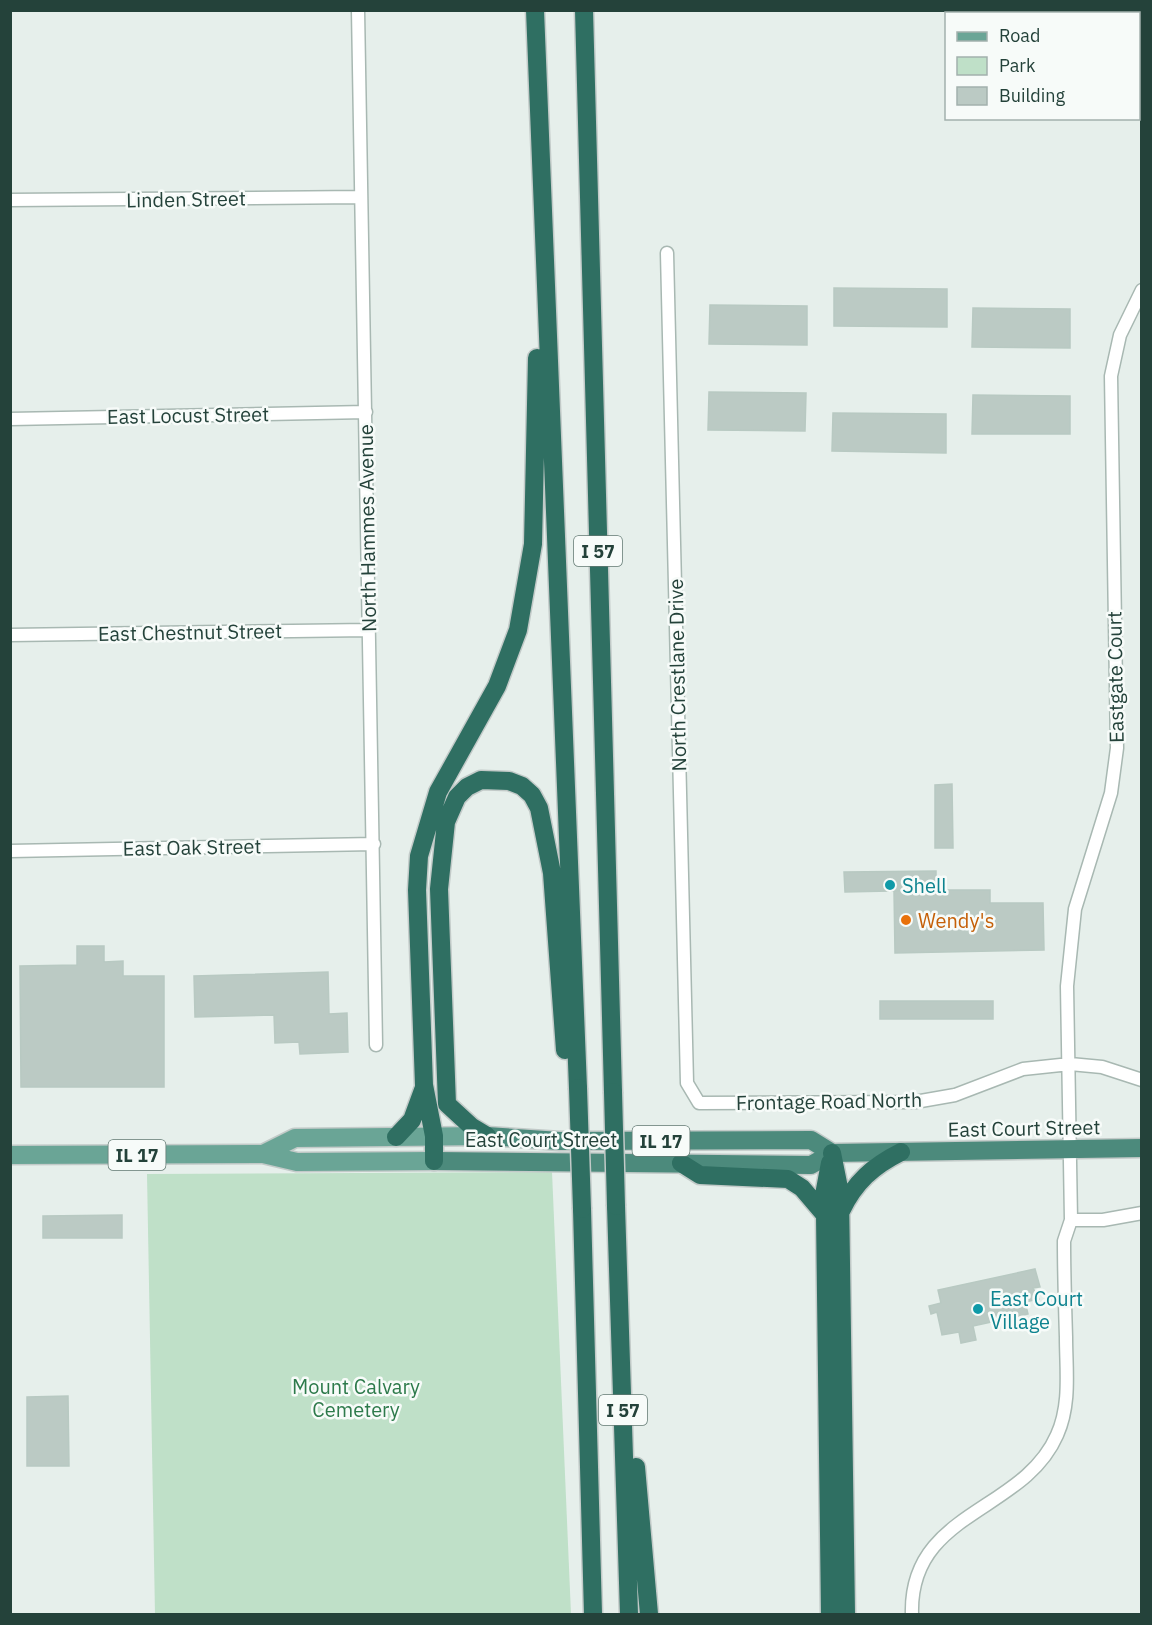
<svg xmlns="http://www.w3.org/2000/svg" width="1152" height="1625" viewBox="0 0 1152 1625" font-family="'IBM Plex Sans',sans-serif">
<rect width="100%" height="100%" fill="#e6efeb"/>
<path fill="#bfe0c8" d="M552 1172 571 1614H155L147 1174Z"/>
<path fill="#bbcac4" stroke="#b8c9c2" stroke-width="1.5" d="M834 288 947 289V327L834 326Z
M710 305 807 306V345L709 344Z
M973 308 1070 309V348L972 347Z
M709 392 806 393 805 431 708 430Z
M973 395 1070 396V434H972Z
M833 413 946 414V453L832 451Z
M952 784 953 848H935V785Z
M936 871V890L845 892 844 872Z
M936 890H990V903H1043L1044 950 895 953 894 891Z
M77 946H104V962L123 961V976H164V1087H21L20 966 77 965Z
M328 972 329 1014 347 1013 348 1052 300 1054 299 1042 275 1043 274 1015 195 1017 194 976Z
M880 1001H993V1019H880Z
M122 1215V1238H43V1216Z
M1035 1269 1040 1287 1033 1288 1039 1299 1025 1302 1028 1314 973 1326 976 1340 961 1343 959 1332 942 1335 937 1312 931 1314 929 1306 941 1303 938 1290Z
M68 1396 69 1466H27V1397Z"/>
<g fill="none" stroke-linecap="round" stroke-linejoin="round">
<g stroke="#a8b8b2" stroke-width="15">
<path id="minor" d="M358 10 376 1045
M10 200 361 197
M667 253 687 1083 699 1103 915 1102 955 1095 1023 1069 1070 1064 1102 1067 1142 1080
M10 419 366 412
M10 635 369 630
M10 851 374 844
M1071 1220H1103L1142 1213
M912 1614C909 1511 1023 1513 1057 1435 1071 1404 1066 1370 1066 1337 1065 1305 1064 1273 1064 1241L1071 1220 1067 986 1075 909 1111 793 1117 748 1111 376 1120 335 1142 290"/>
</g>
<g stroke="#c2cac8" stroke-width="21">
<path id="primary" d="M263 1154 295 1138 487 1136
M10 1155 263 1154 297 1162 434 1161"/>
</g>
<g stroke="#c2cac8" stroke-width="21">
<path id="trunk" d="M487 1136 560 1141 811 1140 832 1153
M434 1161 811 1165 832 1153 1142 1148"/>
</g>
<g stroke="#c2cac8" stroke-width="21">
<path id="motorway" d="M535 10 578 1088
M584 10 613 1092
M487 1136 472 1127 447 1104 439 889 446 822 457 797 467 787 481 780 509 781 522 786 532 795 539 808 552 873 565 1050
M396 1137 412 1120 423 1090
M832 1153 840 1193 846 1614
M434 1161V1136L424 1085 417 890 419 856 438 792 497 686 518 630 533 544 537 358
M681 1163 700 1175 788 1179 802 1188 825 1215 830 1614
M616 1206 629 1614
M582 1209 593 1614
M841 1211C855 1182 873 1166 901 1152
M825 1215 824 1195 830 1163
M636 1467 649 1614"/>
</g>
<use href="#minor" stroke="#fff" stroke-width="12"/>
<use href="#primary" stroke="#6aa596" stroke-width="18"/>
<use href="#trunk" stroke="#4c8a7c" stroke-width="18"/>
<use href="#motorway" stroke="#2f6f62" stroke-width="18"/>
<g stroke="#c2cac8" stroke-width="21" stroke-linecap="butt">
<path id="motorway-bridge" d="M578 1088 582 1209
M613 1092 616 1206"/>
</g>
<use href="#motorway-bridge" stroke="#2f6f62" stroke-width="18"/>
</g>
<g fill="#0f9aa8" stroke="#f7fbf9" stroke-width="2">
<circle cx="890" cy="885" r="6"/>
<circle cx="978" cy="1309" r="6"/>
</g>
<circle fill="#e8710a" stroke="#f7fbf9" stroke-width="2" cx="906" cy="920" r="6"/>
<g text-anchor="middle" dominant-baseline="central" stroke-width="5" stroke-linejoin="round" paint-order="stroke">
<g fill="#f7fbf9" stroke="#637a73" stroke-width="1.5">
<rect x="574" y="536" width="48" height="30" rx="4.5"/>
<rect x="632.5" y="1126" width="57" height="30" rx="4.5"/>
<rect x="108.5" y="1140" width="57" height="30" rx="4.5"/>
<rect x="599" y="1395" width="48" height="30" rx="4.5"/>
</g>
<g font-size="18" font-weight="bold" fill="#24423a">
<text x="598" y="551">I 57</text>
<text x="661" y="1141">IL 17</text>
<text x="137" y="1155">IL 17</text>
<text x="623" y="1410">I 57</text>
</g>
<g font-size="20" fill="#24423a" stroke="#f7fbf9">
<text transform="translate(186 199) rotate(-1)">Linden Street</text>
<text transform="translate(188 415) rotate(-1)">East Locust Street</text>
<text transform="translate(367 528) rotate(-91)">North Hammes Avenue</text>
<text transform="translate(190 632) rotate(-1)">East Chestnut Street</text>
<text transform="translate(677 675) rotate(-91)">North Crestlane Drive</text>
<text transform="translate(1115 677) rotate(-91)">Eastgate Court</text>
<text transform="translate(192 847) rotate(-1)">East Oak Street</text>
<text transform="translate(829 1101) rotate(-1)">Frontage Road North</text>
<text transform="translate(1024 1128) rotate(-1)">East Court Street</text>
<text x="541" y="1139">East Court Street</text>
</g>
<g font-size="20" fill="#0d838f" stroke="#f7fbf9" text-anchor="start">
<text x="902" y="885">Shell</text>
<text x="990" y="1298">East Court<tspan x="990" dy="23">Village</tspan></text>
</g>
<g font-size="20" fill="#c56008" stroke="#f7fbf9" text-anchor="start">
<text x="918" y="920">Wendy's</text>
</g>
<g font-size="20" fill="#2d7a4b" stroke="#f7fbf9">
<text x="356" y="1386">Mount Calvary<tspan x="356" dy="23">Cemetery</tspan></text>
</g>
</g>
<rect width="1152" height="1625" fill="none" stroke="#24423a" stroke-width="24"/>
<rect x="945" y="12" width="195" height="108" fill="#f7fbf9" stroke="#a3b1ad" stroke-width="1.5"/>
<rect x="957" y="32" width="30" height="9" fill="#6aa596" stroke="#a3b1ad" stroke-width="1.5"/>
<text x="999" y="42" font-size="18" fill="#24423a">Road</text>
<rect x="957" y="57" width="30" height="18" fill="#bfe0c8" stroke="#a3b1ad" stroke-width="1.5"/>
<text x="999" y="72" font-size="18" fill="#24423a">Park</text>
<rect x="957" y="87" width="30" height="18" fill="#bbcac4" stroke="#a3b1ad" stroke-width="1.5"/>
<text x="999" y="102" font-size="18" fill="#24423a">Building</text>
</svg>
